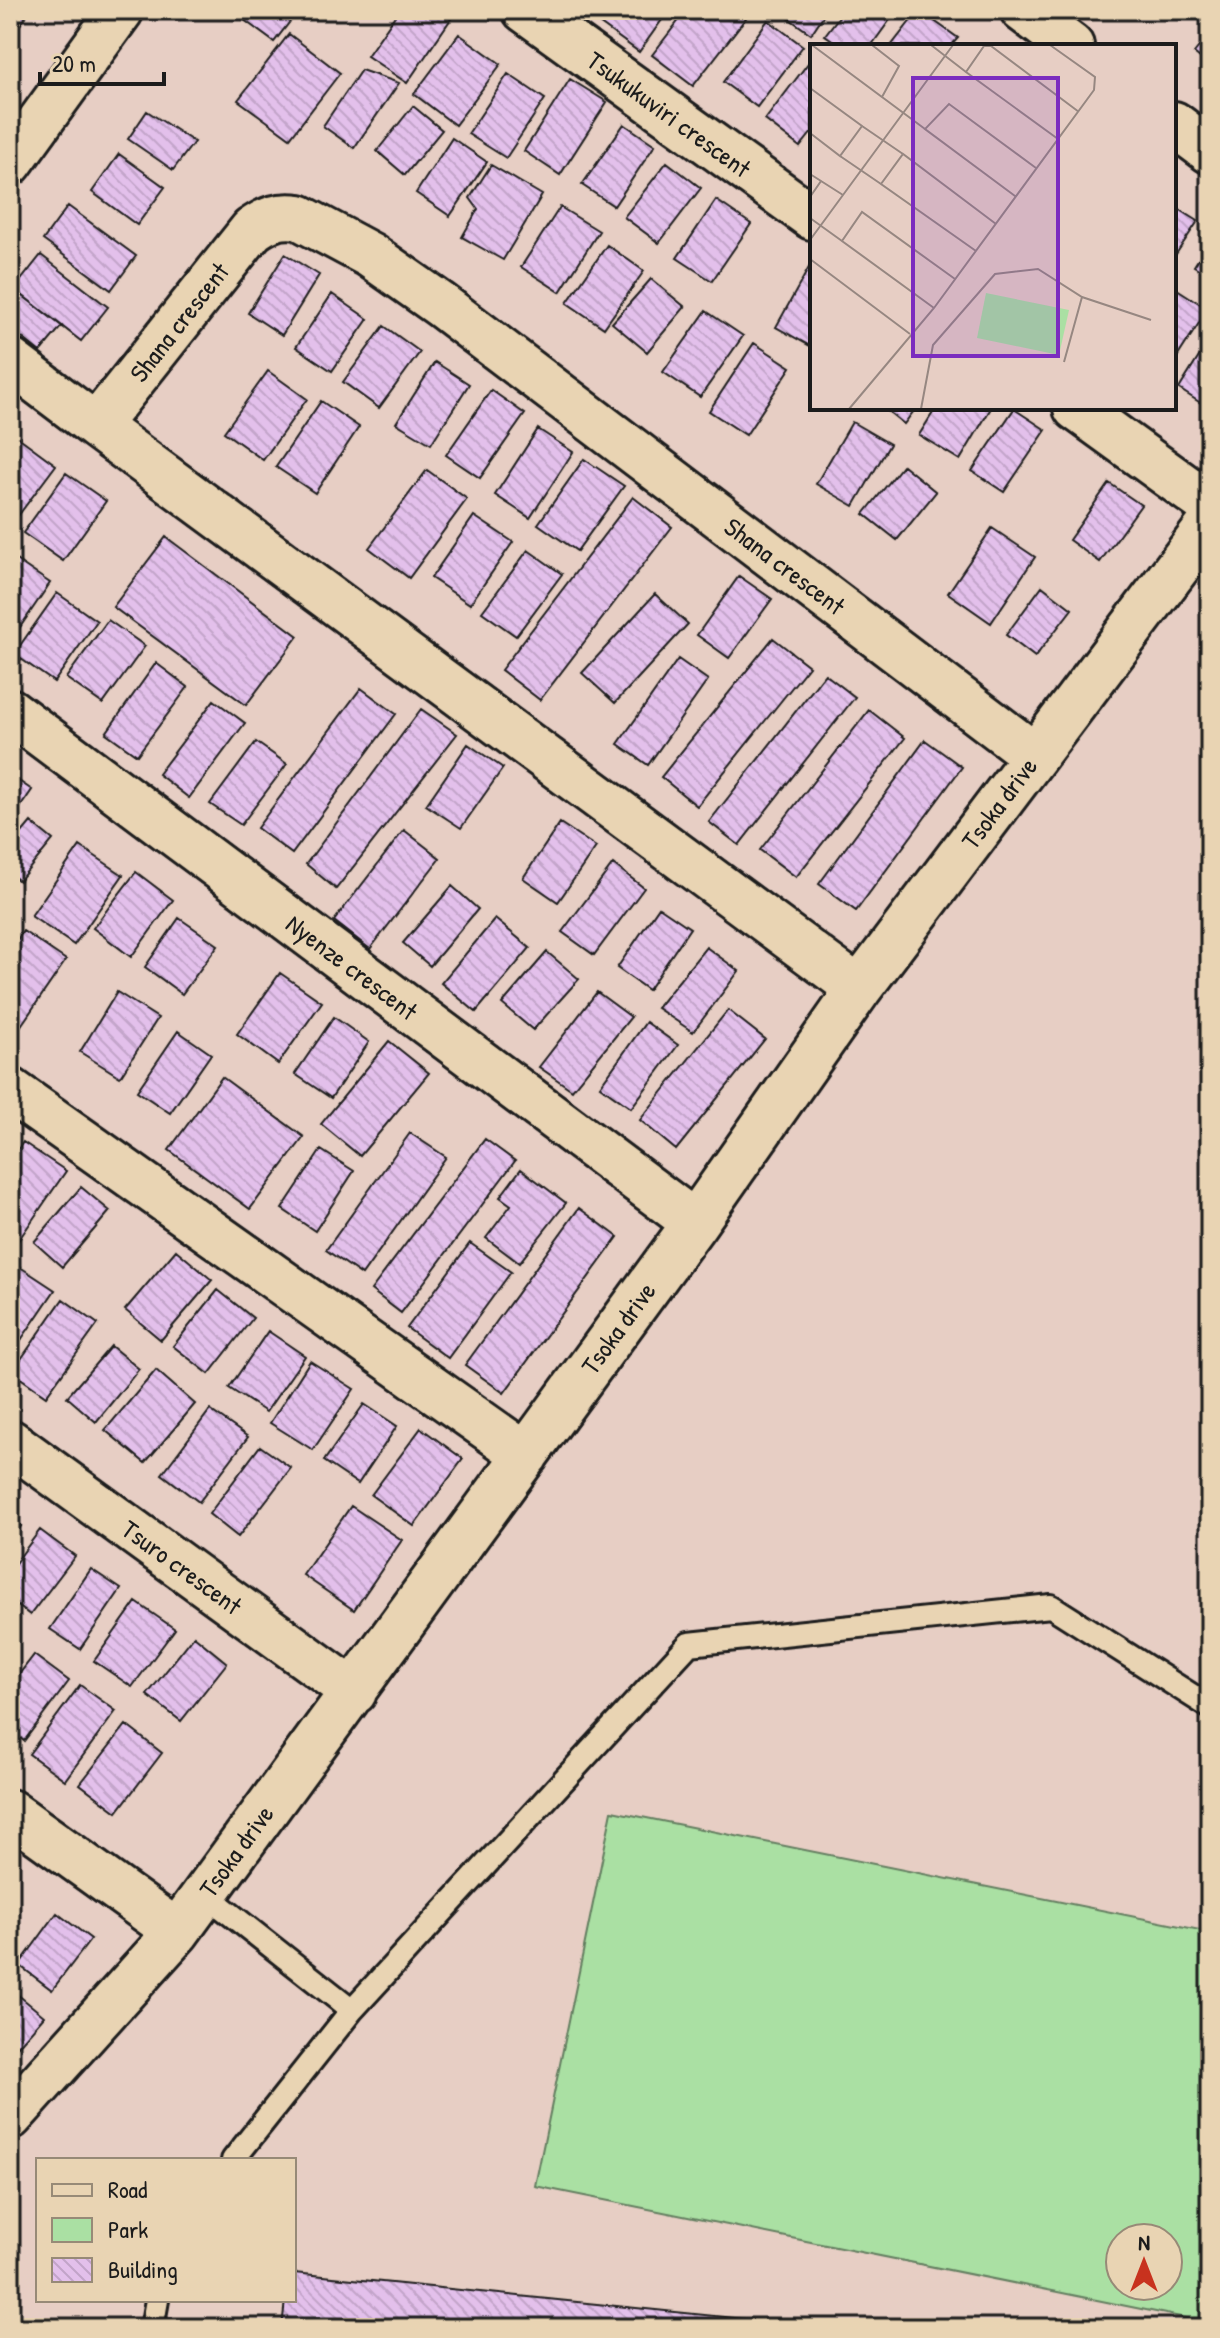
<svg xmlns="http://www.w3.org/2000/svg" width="1220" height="2338" viewBox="0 0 1220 2338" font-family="'Patrick Hand',sans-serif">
<defs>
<pattern id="building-back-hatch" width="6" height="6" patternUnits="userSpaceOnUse" patternTransform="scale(2)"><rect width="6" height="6" fill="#e3c0eb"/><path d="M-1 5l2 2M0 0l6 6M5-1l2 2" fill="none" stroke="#c2a4c9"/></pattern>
</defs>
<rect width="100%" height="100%" fill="#e7cec4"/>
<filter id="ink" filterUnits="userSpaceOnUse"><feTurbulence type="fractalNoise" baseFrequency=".0125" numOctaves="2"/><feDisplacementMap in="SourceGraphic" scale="16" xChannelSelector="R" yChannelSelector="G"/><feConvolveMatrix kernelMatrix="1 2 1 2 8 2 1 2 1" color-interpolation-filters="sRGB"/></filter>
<g filter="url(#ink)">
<path fill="#aae0a3" stroke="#637e60" stroke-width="2" fill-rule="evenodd" d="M612 1811 1210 1932V2323L535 2186ZM1120 2238H1168V2286H1120Z"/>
<path fill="url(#building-back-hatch)" stroke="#1c1c1c" stroke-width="2" d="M10 10 26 17 10 38Z
M245 10H299L274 42 240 17Z
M399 10H457L407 83 367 56Z
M608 10H669L639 52 599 23Z
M687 10H752L693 86 652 55Z
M777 10H827L811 34Z
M844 10H897L871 46H841L825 35Z
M919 10 958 38 951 46H891Z
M768 20 803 46 757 107 723 82Z
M1210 33V66L1194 53Z
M289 34 340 73 290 138 238 100Z
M459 34 501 64 455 125 414 94Z
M812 58V132L800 147 765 120Z
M361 70 399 83 354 148 323 126Z
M508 74 545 99 506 158 468 134Z
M570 79 607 102 560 175 524 151Z
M413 106 442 130 405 175 377 151Z
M147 111 194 142 173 170 128 139Z
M624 124 655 145 614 206 582 185Z
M452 138 487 162 450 216 416 193Z
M119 154 165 187 137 225 92 192Z
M667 162 701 188 659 243 624 217Z
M491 165 542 195 503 260 462 237 478 209 470 198Z
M716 200 751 224 712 281 677 258Z
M68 206 136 256 111 290 43 240Z
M1174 206 1198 221 1174 257Z
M560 207 599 231 560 292 521 267Z
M1210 241V276L1194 266Z
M607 245 644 271 604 328 567 303Z
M285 254 319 275 282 335 248 313Z
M41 255 108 307 81 341 14 289Z
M812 262V347L776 327Z
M651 279 685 307 647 352 612 323Z
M1174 287 1208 309 1174 362Z
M332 294 368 319 332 371 296 347Z
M22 295 62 326 40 352 10 328V311Z
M706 311 743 336 700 397 663 372Z
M384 326 420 352 379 408 343 382Z
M1210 339V409L1179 389Z
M754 343 791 367 746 435 709 411Z
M435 362 469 384 431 444 396 423Z
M268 371 307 399 263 460 224 432Z
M491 390 525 414 480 478 446 455Z
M321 401 359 427 315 493 276 467Z
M884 408H916L904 424Z
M936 408H991L960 460 919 435Z
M1014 409 1046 430 1004 492 972 471Z
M852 422 890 444 854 506 816 484Z
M538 429 573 452 530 518 495 495Z
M10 431 56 465 12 524 10 522Z
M584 459 624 486 577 551 538 524Z
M903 465 936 492 897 540 864 514Z
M427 470 467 499 409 578 369 548Z
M66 473 106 501 63 561 23 533Z
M1109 483 1141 505 1100 562 1069 540Z
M633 497 672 527 540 700 501 670Z
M474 516 513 542 470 604 431 578Z
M992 528 1035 557 991 623 948 593Z
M166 537 298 636 246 705 113 607Z
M528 550 562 574 516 636 482 612Z
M10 556 50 583 10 642Z
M739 576 772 599 729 658 697 635Z
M1042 586 1072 609 1035 657 1006 635Z
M57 593 97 621 54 682 14 654Z
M655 594 688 624 615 703 582 673Z
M108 620 145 646 103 704 66 678Z
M773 638 809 666 697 806 661 777Z
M678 659 708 680 648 765 618 744Z
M156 663 188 687 137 755 106 733Z
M825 674 855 697 739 845 709 822Z
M361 688 396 714 292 854 257 828Z
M214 700 245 723 189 798 158 774Z
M421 709 457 734 336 889 306 864Z
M869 710 905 738 796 877 760 850Z
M925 740 962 767 856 911 819 884Z
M256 742 287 764 241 825 210 804Z
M468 744 503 768 461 828 426 805Z
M10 775 32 790 10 822Z
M31 822 53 840 19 881 10 873V847Z
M560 823 596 847 558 902 523 878Z
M404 830 440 858 370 949 334 921Z
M80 846 123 875 74 945 31 916Z
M613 864 644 888 594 955 562 932Z
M136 872 173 900 131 957 93 928Z
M452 886 478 909 430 966 403 943Z
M659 907 690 928 648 990 617 968Z
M179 918 218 945 182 994 145 967Z
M495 919 530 948 476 1012 441 983Z
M23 931 66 960 18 1030 10 1025V951Z
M706 947 739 971 693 1032 657 1008Z
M547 952 579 979 533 1030 502 1004Z
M280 973 322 1002 278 1064 237 1034Z
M117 992 158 1018 120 1077 80 1052Z
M597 992 631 1017 572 1090 539 1067Z
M728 1010 765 1039 676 1150 640 1120Z
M334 1017 369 1042 331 1098 295 1074Z
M646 1022 678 1045 631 1108 600 1086Z
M178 1031 211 1054 170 1113 137 1091Z
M389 1041 429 1073 360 1156 321 1124Z
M222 1077 304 1137 250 1209 169 1150Z
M410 1133 446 1157 362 1275 326 1250Z
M485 1139 515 1161 401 1313 371 1290Z
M23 1142 66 1171 18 1241 10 1236V1161Z
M321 1150 354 1171 315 1231 282 1209Z
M521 1169 566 1203 519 1263 486 1238 511 1205 500 1197Z
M81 1187 110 1211 62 1267 34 1242Z
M579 1208 618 1237 504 1393 465 1365Z
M470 1243 511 1272 448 1358 407 1328Z
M176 1250 212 1280 161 1340 125 1310Z
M11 1261 55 1290 10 1356V1263Z
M218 1290 253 1318 209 1374 173 1346Z
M63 1299 98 1324 46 1396 12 1372Z
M268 1331 305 1356 266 1412 229 1388Z
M111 1346 139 1369 96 1422 67 1397Z
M310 1361 354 1389 313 1450 270 1423Z
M156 1370 195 1404 145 1463 105 1430Z
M364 1404 397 1426 358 1484 324 1461Z
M210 1410 248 1437 199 1502 162 1474Z
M421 1428 463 1459 414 1526 371 1495Z
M260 1446 291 1468 238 1537 209 1514Z
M351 1506 402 1540 354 1610 303 1575Z
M10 1519 21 1526 10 1542Z
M40 1530 75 1556 30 1615 10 1600V1570Z
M91 1569 121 1589 80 1649 50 1629Z
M136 1602 175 1629 132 1687 94 1661Z
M194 1636 227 1663 181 1721 147 1695Z
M34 1655 69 1681 24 1741 10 1730V1686Z
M80 1685 116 1711 65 1780 29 1754Z
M126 1725 162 1753 117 1812 80 1784Z
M57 1913 91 1939 52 1990 19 1965Z
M12 1990 44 2016 10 2055V1993Z
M294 2273 822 2327 282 2328 285 2300H294Z"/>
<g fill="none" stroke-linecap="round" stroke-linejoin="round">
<g stroke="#1c1c1c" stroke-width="28">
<path id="service" d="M205 1894 352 2010
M233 2160 352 2010 689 1644 1051 1606 1210 1707
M152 2328 157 2300"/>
</g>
<g stroke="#1c1c1c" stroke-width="50">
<path id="minor" d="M525 10 812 217
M1023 10 1071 46
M1174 124 1210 151
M10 163 121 10
M10 361 96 426
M1076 408 1210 505
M10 711 695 1223
M859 989 96 426 252 230C267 219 280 214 299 217L370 255 441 305 1034 755
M10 1090 526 1455
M10 1442 354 1692
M10 1812 177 1932
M10 2117 177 1932 695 1223 859 989 1210 524"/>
</g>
<use href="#service" stroke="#e9d4b3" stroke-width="22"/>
<use href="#minor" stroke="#e9d4b3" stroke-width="44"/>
</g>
</g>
<g text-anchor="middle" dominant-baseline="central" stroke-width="6" stroke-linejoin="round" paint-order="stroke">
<g font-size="26" fill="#1c1c1c" stroke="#e9d4b3">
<text transform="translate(669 114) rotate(36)">Tsukukuviri crescent</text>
<text transform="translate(179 322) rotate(-52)">Shana crescent</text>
<text transform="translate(785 566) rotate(37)">Shana crescent</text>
<text transform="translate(999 803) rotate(-53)">Tsoka drive</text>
<text transform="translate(352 967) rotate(37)">Nyenze crescent</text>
<text transform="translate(618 1328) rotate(-54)">Tsoka drive</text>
<text transform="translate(182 1567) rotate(36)">Tsuro crescent</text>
<text transform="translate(236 1851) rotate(-54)">Tsoka drive</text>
</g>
</g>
<g transform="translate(810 44)">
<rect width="366" height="366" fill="#e7cec4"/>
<path d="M176 249 259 266 249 311 167 294Z" fill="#aae0a3"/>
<path fill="none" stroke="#968781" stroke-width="2" d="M2 1 72 53 89 22 62 1M121 1 156 28M0 44 52 82 30 112 0 89M72 53 115 85M52 82 93 110M248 95 156 28 174 2H181L269 68M30 112 71 140M0 130 11 137 0 153M11 137 33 151M205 152 115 85 139 60 226 124M0 174 32 197M0 196 143 1M166 207 71 140 93 110 186 180M0 215 100 290M124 264 32 197 52 168 145 235M254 318 272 253M39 365 124 264 284 46 285 33 240 1M111 365 123 301 185 230 228 225 272 253 341 276"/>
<path fill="#7b2cbf" fill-opacity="0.15" stroke="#7b2cbf" stroke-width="4" d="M103 34H248V312H103Z"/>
<rect width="366" height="366" fill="none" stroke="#1c1c1c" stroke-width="4"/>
</g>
<rect width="1220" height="2338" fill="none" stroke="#e9d4b3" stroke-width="40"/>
<rect x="20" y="20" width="1180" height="2298" fill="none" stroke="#1c1c1c" stroke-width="3" filter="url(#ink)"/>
<rect x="36" y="2158" width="260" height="144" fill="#e9d4b3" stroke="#978a77" stroke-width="2"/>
<rect x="52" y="2184" width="40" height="12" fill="#e9d4b3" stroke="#978a77" stroke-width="2"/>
<text x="108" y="2198" font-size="24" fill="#1c1c1c">Road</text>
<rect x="52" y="2218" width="40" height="24" fill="#aae0a3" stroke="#978a77" stroke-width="2"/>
<text x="108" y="2238" font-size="24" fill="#1c1c1c">Park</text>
<rect x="52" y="2258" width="40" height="24" fill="url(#building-back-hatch)" stroke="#978a77" stroke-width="2"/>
<text x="108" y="2278" font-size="24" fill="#1c1c1c">Building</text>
<g transform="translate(1144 2262)"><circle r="38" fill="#e9d4b3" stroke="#978a77" stroke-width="2"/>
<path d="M0-6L14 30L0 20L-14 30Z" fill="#c8321e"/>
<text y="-12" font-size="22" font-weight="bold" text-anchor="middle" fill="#1c1c1c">N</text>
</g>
<path d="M40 72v12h124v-12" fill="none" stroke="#1c1c1c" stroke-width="4"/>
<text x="52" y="72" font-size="24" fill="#1c1c1c" stroke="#e9d4b3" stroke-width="6" paint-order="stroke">20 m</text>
</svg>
